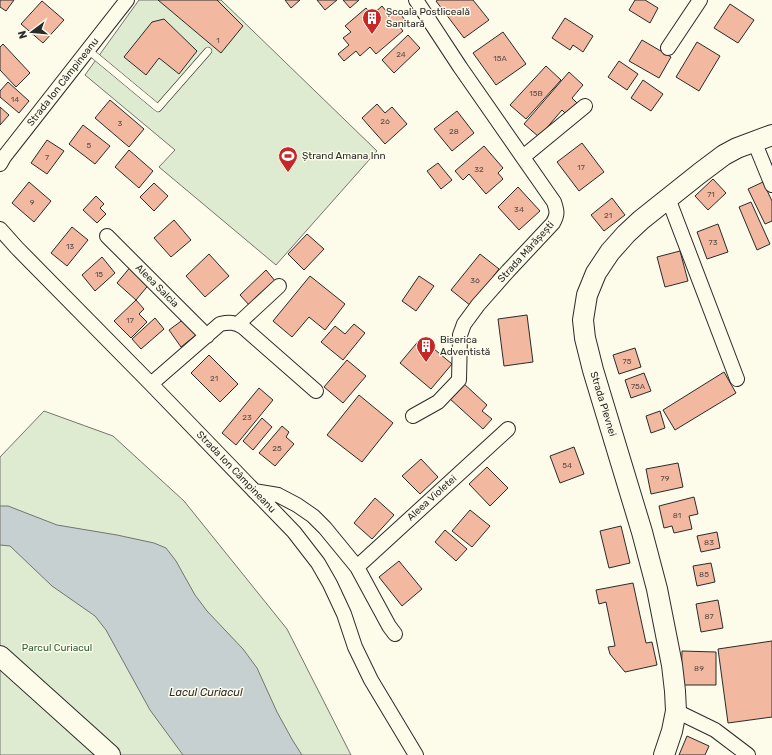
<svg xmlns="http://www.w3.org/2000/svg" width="772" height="755" viewBox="0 0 772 755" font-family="Rubik,sans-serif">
<rect width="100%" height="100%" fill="#fdfbea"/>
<path fill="#deebd1" stroke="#74746e" d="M139 0H221L377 151 276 265 159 167 175 150 85 75Z
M44 411 113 436 184 501 287 629 351 755H0V457Z"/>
<path fill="#c7d0d0" stroke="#74746e" d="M0 506H8L57 525 117 535 154 543 166 548 176 561 195 595 207 611 243 649 257 668 277 712 293 741 302 755H183L150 710 106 630 95 616 52 586 10 546 0 545Z"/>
<path fill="#f2b8a0" stroke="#2b2b2b" d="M0 0H14L6 11 0 7Z
M158 0H217L243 26 221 53Z
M285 0H300L291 8Z
M317 0H337L325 10Z
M343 0H359L350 8Z
M438 0H473L489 20 464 38 436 1Z
M635 0H645L658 8 650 23 629 10Z
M42 1 64 20 43 43 21 24Z
M730 4 754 20 738 43 714 28Z
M382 6 390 16 397 10 406 21 400 27 403 31 376 54 370 47 360 56 356 51 344 61 338 54 349 45 343 38 351 32 345 26 366 8 372 15Z
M565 18 593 36 583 52 573 45 570 50 552 38Z
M164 19 197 51 179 74 159 58 146 75 124 57 152 22Z
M503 32 526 64 496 85 473 53Z
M408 35 420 48 394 73 382 60Z
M642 40 671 57 659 78 629 61Z
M697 42 720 56 699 91 676 77Z
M3 44 30 73 16 87 0 70V47Z
M619 61 638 74 627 90 608 77Z
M546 66 561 80 526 119 510 105Z
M569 72 583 85 572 98 577 103 567 115 562 110 539 137 524 124Z
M643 80 663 94 651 111 631 98Z
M8 82 29 101 19 113 0 97V91Z
M110 100 144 129 129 147 95 118Z
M377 104 385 113 392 107 407 124 385 144 362 118Z
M0 107 9 115 0 125Z
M457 111 474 133 452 151 434 129Z
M83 125 110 146 95 164 69 144Z
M47 140 64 151 47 174 31 163Z
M582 143 604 172 579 191 557 162Z
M484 146 503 168 498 173 503 179 486 194 469 174 463 180 455 171Z
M129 150 153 171 139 188 115 167Z
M438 163 452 180 441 189 427 171Z
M713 179 726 193 708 210 695 196Z
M29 182 51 201 34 222 12 203Z
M763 182 772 201V221L765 224 748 189Z
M154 183 168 196 154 211 140 197Z
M518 187 540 211 519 230 498 207Z
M96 196 104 204 100 208 106 214 97 223 83 210Z
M612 198 625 215 604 231 591 215Z
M751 202 770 244 757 250 739 207Z
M174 220 191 240 171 257 154 238Z
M718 224 728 252 707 259 697 232Z
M72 227 88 240 67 266 51 253Z
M307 234 324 249 304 270 288 254Z
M680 251 688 281 665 287 657 257Z
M209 254 229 276 205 297 186 276Z
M480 254 499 269 471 306 451 290Z
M102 257 115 273 95 291 82 275Z
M132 265 151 282 136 300 117 283Z
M266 270 276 282 250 306 240 295Z
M310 276 345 304 325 330 309 317 292 337 273 321Z
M419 276 434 286 416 311 402 301Z
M136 300 144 309 139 314 147 322 131 338 114 321Z
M527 315 533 362 504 366 498 319Z
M155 318 164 329 141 349 132 339Z
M184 319 196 335 181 347 169 330Z
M354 324 365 333 343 360 321 342 335 326 345 334Z
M421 338 452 364 431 389 400 363Z
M635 348 641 367 619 374 613 355Z
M209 355 238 384 220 402 191 373Z
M347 360 366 376 343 403 324 387Z
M724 372 736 393 675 430 663 410Z
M644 373 651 391 631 398 625 380Z
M463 383 487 405 482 411 492 419 483 429 449 398Z
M259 388 273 400 236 445 222 433Z
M359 395 393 423 362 462 327 435Z
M660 411 665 428 651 433 646 416Z
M262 418 272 427 253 450 243 441Z
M282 426 289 432 286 437 294 444 275 466 259 453Z
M574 447 584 474 560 483 550 456Z
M421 459 438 477 420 494 402 476Z
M678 463 683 487 651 494 646 469Z
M487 467 508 488 490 506 469 484Z
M694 497 698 514 689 516 692 529 674 533 672 526 664 528 659 506Z
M375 498 394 515 372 539 354 523Z
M470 510 490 526 472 547 452 531Z
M621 526 630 563 609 568 600 531Z
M445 530 467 549 456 561 435 542Z
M717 532 720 548 701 552 697 536Z
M399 561 422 589 402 606 379 577Z
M711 563 715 582 697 586 693 566Z
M633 583 646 643 652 642 657 665 625 672 610 654 608 647 615 646 606 602 599 604 596 590Z
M718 600 723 628 701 632 696 604Z
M772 641V717L728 723 718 649Z
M682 651 716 652V685H681Z
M687 736 709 746 705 755H679Z"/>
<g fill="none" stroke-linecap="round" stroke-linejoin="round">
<g stroke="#2b2b2b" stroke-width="8">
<path id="service" d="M88 50 158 108 208 51"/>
</g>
<g stroke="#2b2b2b" stroke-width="16">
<path id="minor" d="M668 48 700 0
M754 141 772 185
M523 157 585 106
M0 164 4 157 127 0
M668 198 737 379
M0 229 17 248 151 384 294 532 318 563 330 584 344 614 355 647 371 680 416 755
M107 236 207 336
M238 324 279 286
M151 384 220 324C229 322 235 322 243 327L316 391
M413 416 438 402 459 380 460 335 464 324 478 305 508 271 553 223C558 214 557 211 554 202L460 67 416 0
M254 491 278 495 297 505 313 516 325 528 357 567 508 429
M357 567 389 626 395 634
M676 711 715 730 748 755"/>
</g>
<g stroke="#2b2b2b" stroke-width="22">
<path id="secondary" d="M0 656 110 755
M664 755 672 731 676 711 675 691 672 665 657 589 642 532 593 370 585 338 583 320 587 295 596 273 610 252 626 234 641 220 700 173 724 155 737 148 772 135"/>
</g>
<use href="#service" stroke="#fdfbea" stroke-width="7"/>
<use href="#minor" stroke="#fdfbea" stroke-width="14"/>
<use href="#secondary" stroke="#fdfbea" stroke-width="20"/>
</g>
<defs>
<g id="building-pin" transform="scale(1)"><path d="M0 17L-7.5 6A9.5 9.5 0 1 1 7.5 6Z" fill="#c62828" stroke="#fdfbea"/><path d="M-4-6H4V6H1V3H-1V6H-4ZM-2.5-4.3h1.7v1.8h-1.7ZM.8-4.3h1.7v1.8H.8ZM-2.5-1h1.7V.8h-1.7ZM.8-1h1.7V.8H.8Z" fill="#fff"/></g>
<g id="stadium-pin" transform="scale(1)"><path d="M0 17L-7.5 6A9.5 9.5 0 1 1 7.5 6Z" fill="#c62828" stroke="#fdfbea"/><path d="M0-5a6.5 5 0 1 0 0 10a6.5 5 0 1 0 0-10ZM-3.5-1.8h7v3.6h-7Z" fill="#fff"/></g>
</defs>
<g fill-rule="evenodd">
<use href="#building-pin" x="372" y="18"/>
<use href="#stadium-pin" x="288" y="156"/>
<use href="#building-pin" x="426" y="346"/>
</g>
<g text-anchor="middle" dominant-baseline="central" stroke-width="3" stroke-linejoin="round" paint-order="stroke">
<g font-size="8" fill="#5d4e48">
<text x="218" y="40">1</text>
<text x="401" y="54">24</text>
<text x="500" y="58">15A</text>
<text x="536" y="93">15B</text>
<text x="15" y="99">14</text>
<text x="385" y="121">26</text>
<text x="120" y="123">3</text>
<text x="454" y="131">28</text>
<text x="89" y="145">5</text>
<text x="47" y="157">7</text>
<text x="581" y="167">17</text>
<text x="479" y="169">32</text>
<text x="711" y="194">71</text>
<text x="32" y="202">9</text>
<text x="519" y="209">34</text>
<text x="608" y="215">21</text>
<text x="713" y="242">73</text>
<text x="70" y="246">13</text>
<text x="99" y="274">15</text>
<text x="475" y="280">36</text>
<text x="130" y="320">17</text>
<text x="627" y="361">75</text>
<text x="214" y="378">21</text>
<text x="638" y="386">75A</text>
<text x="247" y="417">23</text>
<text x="277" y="448">25</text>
<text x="567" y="465">54</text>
<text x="665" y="478">79</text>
<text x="677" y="515">81</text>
<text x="709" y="542">83</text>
<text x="704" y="574">85</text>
<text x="709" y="616">87</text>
<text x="699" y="668">89</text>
</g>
<g font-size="10" fill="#2b2b2b" stroke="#fdfbea" text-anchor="start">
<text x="386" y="12">Școala Postliceală<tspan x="386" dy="12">Sanitară</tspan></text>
<text x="302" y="156">Ștrand Amana Inn</text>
<text x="440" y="340">Biserica<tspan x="440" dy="12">Adventistă</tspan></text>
</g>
<g font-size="10" fill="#2b2b2b" stroke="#fdfbea">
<text transform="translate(63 82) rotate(-52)">Strada Ion Câmpineanu</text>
<text transform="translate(526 252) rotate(-48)">Strada Mărășești</text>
<text transform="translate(157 286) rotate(45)">Aleea Salcia</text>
<text transform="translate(603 404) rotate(73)">Strada Plevnei</text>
<text transform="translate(236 472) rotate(46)">Strada Ion Câmpineanu</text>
<text transform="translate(432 498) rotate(-42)">Aleea Violetei</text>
</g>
<g font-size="10" fill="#34623c" stroke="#fdfbea">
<text x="57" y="648">Parcul Curiacul</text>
</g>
<g font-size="11" font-style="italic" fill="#2b2b2b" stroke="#fdfbea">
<text x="206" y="692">Lacul Curiacul</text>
</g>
</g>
<g transform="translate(32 32) rotate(254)" stroke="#fdfbea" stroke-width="3" paint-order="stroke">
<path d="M0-3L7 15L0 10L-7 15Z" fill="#2b2b2b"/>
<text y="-6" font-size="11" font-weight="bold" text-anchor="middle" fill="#2b2b2b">N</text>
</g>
</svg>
